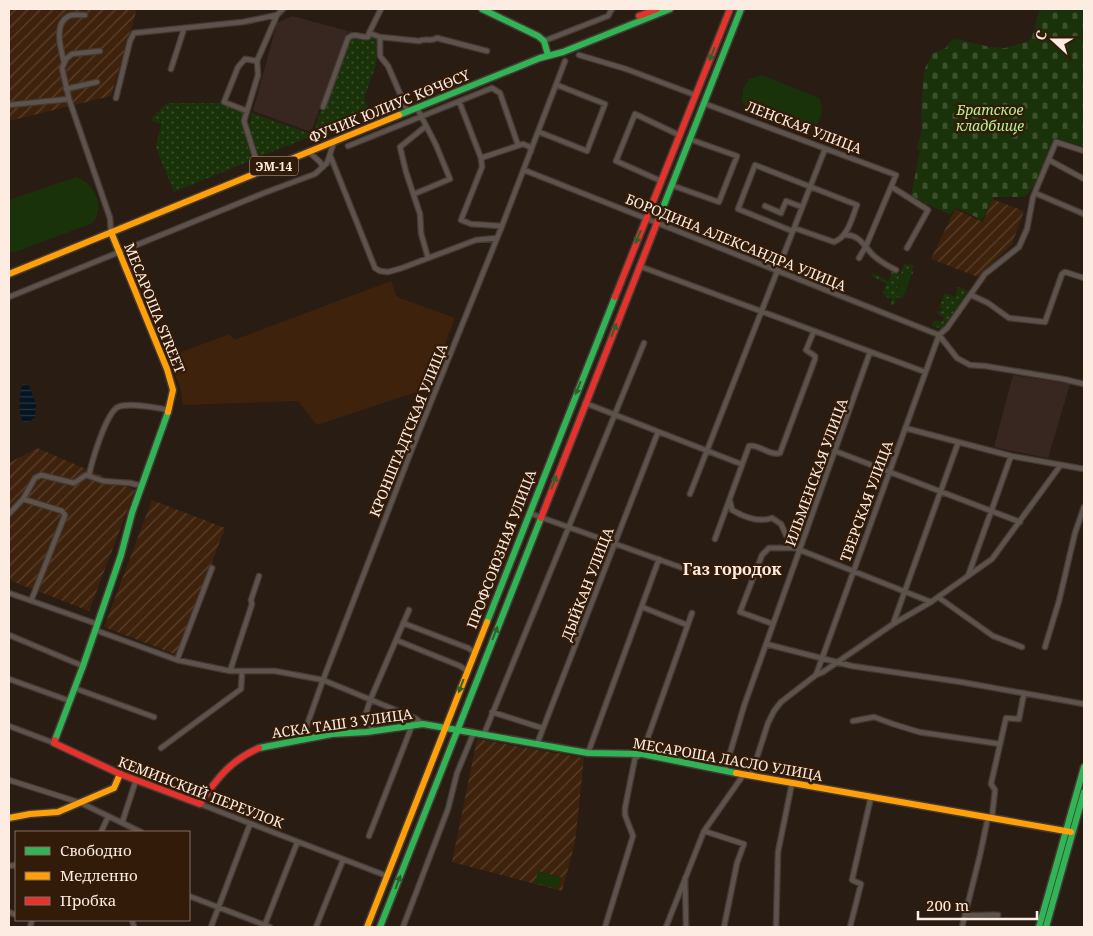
<svg xmlns="http://www.w3.org/2000/svg" width="1093" height="936" viewBox="0 0 1093 936" font-family="'Noto Serif',serif">
<defs>
<pattern id="industrial-furrows" width="10" height="10" patternUnits="userSpaceOnUse" patternTransform="scale(1.25)"><rect width="10" height="10" fill="#3e220c"/><path d="M-1 1l2-2M0 10L10 0M9 11l2-2" fill="none" stroke="#5b422f"/></pattern>
<pattern id="grass-dots" width="8" height="8" patternUnits="userSpaceOnUse" patternTransform="scale(1.25)"><rect width="8" height="8" fill="#1a320a"/><path d="M2 2h.1M6 6h.1" fill="none" stroke="#3c502d" stroke-width="1.8" stroke-linecap="round"/></pattern>
<pattern id="cemetery-stones" width="16" height="16" patternUnits="userSpaceOnUse" patternTransform="scale(1.25)"><rect width="16" height="16" fill="#1a320a"/><path d="M2 7V4a2 2 0 0 1 4 0v3zM10 15v-3a2 2 0 0 1 4 0v3z" fill="#3c502d"/></pattern>
<pattern id="water-rules" width="6" height="5" patternUnits="userSpaceOnUse" patternTransform="scale(1.25)"><rect width="6" height="5" fill="#041521"/><path d="M0 2.5h6" fill="none" stroke="#2a3741"/></pattern>
</defs>
<rect width="100%" height="100%" fill="#291c13"/>
<path fill="#3e220c" d="M391 281 397 297 455 318 428 388 317 425 298 401 183 405 180 386 167 357 230 334 234 340Z"/>
<path fill="url(#industrial-furrows)" d="M9 9H137L111 96 9 121Z
M992 199 1024 211 1012 244 978 277 931 259 955 209 983 222Z
M37 448 135 490 89 611 9 580V463Z
M152 500 225 528 177 655 104 627Z
M477 739 584 758 575 843 562 891 452 862Z"/>
<path fill="#382721" d="M292 16 348 31 311 132 253 111 277 23Z
M1013 375 1070 384 1048 458 994 447Z"/>
<path fill="url(#grass-dots)" d="M349 31 377 39 376 65 364 98 370 112 313 135V133Z
M167 103H220L244 112 241 122 252 160 174 192 156 148 161 124 150 120Z
M252 113 311 134 312 136 259 157 249 126Z
M905 263 909 266 910 264 915 266 912 269 913 274 904 271 896 291 904 294 902 299 897 297 893 306 890 305 892 299 884 296 885 294 883 293 886 283 872 277 873 273 888 281 891 277 890 275 891 271 900 274Z
M958 287 968 291 942 329 932 326 935 320 942 322 944 317 939 315 937 313 938 311H941L942 309 939 307 945 293 955 297Z"/>
<path fill="url(#cemetery-stones)" d="M1040 9H1084V147L1056 138 1035 185 1025 197H993L982 220 955 207 950 215 911 196 920 151 917 149 922 128 921 111 924 71 932 54 946 48 949 42 956 39 990 47 1005 48 1029 41 1031 39Z"/>
<path fill="#1a320a" d="M762 75 819 98C826 113 820 126 805 132L748 110 742 101 743 89 749 79Z
M76 177C94 183 106 207 93 223L15 252H9V200Z
M904 271 912 274 905 294 897 291Z
M538 871 561 877 558 889 535 883Z"/>
<path fill="url(#water-rules)" d="M23 384 29 386 36 404 35 417 29 422 24 423C18 416 18 393 23 384Z"/>
<g fill="none" stroke-linecap="round" stroke-linejoin="round">
<g stroke="#443933" stroke-width="7">
<path id="street" d="M381 9 369 33 380 37 419 41C425 38 431 42 437 38L487 51
M380 37V56L388 66 408 112
M544 41 608 16 612 9
M100 51 72 54 66 59 62 68 69 99 110 218 111 232
M579 55 626 69 695 95
M64 62C61 50 53 23 69 16 73 14 80 15 85 15
M171 69 184 29
M66 89 97 82
M116 98 130 41 134 33 243 22 277 15 283 9
M459 101 481 158 482 167 461 220 471 224 502 226
M703 103 896 175 866 246 859 258
M9 105 69 99
M323 107 348 38C355 32 361 38 368 37L369 33
M247 111 224 102 238 67 245 59 257 61
M426 126 400 147 406 172 420 214 421 233 428 258
M539 132 587 151 605 104 557 85
M348 146 492 88 500 93 518 145
M309 152 320 162 323 167
M330 155 375 268 380 271 388 272 402 268 476 240 497 238
M481 158 523 144 530 147 531 151
M1049 160 1084 179
M524 170 939 335
M260 172 244 121 258 75 257 61 277 15
M661 181 616 161 635 114 679 135
M671 185 719 202 737 156 689 139
M892 187 928 210 907 248
M1035 193 1084 214
M414 194 450 179 436 145 417 108
M765 206 781 213 786 201 802 207
M792 231 738 209 755 165 857 205C852 218 848 237 834 242L794 228
M845 235C859 234 864 246 873 255 879 261 888 266 896 270
M639 266 925 372
M971 295 988 303 1009 318 1045 322 1062 274 1065 272 1084 278
M9 297 264 193 315 174 327 163 334 142
M939 335 957 358 970 365 985 366 1063 379 1084 384
M585 403 741 464
M905 428 1011 456 1084 469
M835 451 1020 522
M89 475C92 461 106 413 118 407 130 402 157 408 169 410
M690 494 825 149
M23 499 62 511 65 515 31 601
M730 501 732 510C744 517 759 523 772 518L781 524 786 535 795 548
M529 513 691 571
M9 514 23 499 35 478 41 475 74 483 86 475 103 481 130 483 142 486
M715 539 749 446C759 444 769 456 780 453L815 359V356L806 350 814 331
M968 576 1011 456
M9 593 97 624
M938 597 993 636 1022 647
M642 607 687 625
M403 623 468 648 474 652
M773 624 740 612 762 555 769 548H795L931 602
M893 624 958 443
M95 630 177 660 230 671H275L323 680 415 718 423 724
M9 635 83 666
M396 640 460 666 467 671
M766 644 852 666 961 682 1084 704
M1045 647 1059 601 1075 533 1084 507
M177 660 212 568
M230 671 252 604 251 600 259 576
M816 675 939 335 947 328 985 274 1019 247 1027 229 1033 197 1056 142 1084 151
M9 679 70 701
M74 688 154 717
M492 712 542 728
M853 721 874 717 893 724 919 732 1000 744
M9 726 54 743
M373 731 366 713 371 698 409 610
M484 734 644 343
M306 738 307 725 323 680 412 449 502 226 565 61
M537 744 658 432
M161 748 241 689 242 672
M588 753 659 559
M725 770 744 706 870 352
M751 776 768 723 774 711 781 702 816 675 823 672 893 624 931 602 992 559 1060 466
M9 780 81 803 141 832
M200 804 387 876
M992 817 995 790 991 784 1006 718 1019 719 1024 693
M122 823 136 780
M704 831 744 844 737 863 724 927
M101 832 108 817
M369 836 415 718
M9 866 16 865
M685 878 686 927
M189 896 270 927
M9 912 16 915
M965 914C975 917 986 914 998 915
M132 920 134 927
M30 927 32 920
M211 927 250 824
M264 927 297 843
M316 927 343 860
M403 927 448 809 457 773 474 732
M605 927 633 836 625 815V808L635 758 642 754 692 613
M666 927 704 831 744 774
M776 927 778 852 792 783
M850 927 861 884 852 880 871 797
M962 927 980 855 988 817"/>
</g>
<g stroke="#443933" stroke-width="9">
<path id="fast" d="M482 9 538 36 544 41 548 55
M399 115 540 58 563 52 670 9
M662 210 741 9
M487 622 615 297
M55 740 83 666 121 555 132 513 168 412
M259 748 332 734 367 732 423 724 588 753 642 754 736 773
M380 927 541 518
M1039 927 1084 767
M1046 927 1084 792"/>
</g>
<g stroke="#443933" stroke-width="9">
<path id="slow" d="M111 232 167 369 173 390 168 412
M9 274 399 115
M736 773 1071 832
M9 818 30 814 58 812 114 788 120 774
M367 927 487 622"/>
</g>
<g stroke="#443933" stroke-width="9">
<path id="jam" d="M639 16 657 9
M615 297 730 9
M541 518 662 210
M55 740 54 743 120 774 200 804C216 779 231 760 259 748"/>
</g>
<use href="#street" stroke="#5d534c" stroke-width="4.5"/>
<use href="#fast" stroke="#30b455" stroke-width="6"/>
<use href="#slow" stroke="#ff9f0a" stroke-width="6"/>
<use href="#jam" stroke="#e5322d" stroke-width="6"/>
</g>
<defs><path id="oneway-solid" d="M-6-.8H1V-3.2L6.5 0L1 3.2V.8H-6Z" transform="scale(1.25)"/></defs>
<g fill="#32602b">
<use href="#oneway-solid" transform="translate(712 54) rotate(112)"/>
<use href="#oneway-solid" transform="translate(638 237) rotate(112)"/>
<use href="#oneway-solid" transform="translate(614 330) rotate(-69)"/>
<use href="#oneway-solid" transform="translate(578 388) rotate(112)"/>
<use href="#oneway-solid" transform="translate(554 482) rotate(-69)"/>
<use href="#oneway-solid" transform="translate(495 633) rotate(-69)"/>
<use href="#oneway-solid" transform="translate(461 686) rotate(111)"/>
<use href="#oneway-solid" transform="translate(398 882) rotate(-69)"/>
</g>
<g text-anchor="middle" dominant-baseline="central" stroke-width="5" stroke-linejoin="round" paint-order="stroke">
<rect fill="#331b09" stroke="#c0ada0" stroke-width="1" x="250" y="156.5" width="48" height="19" rx="4"/>
<g font-size="12" font-weight="bold" fill="#fdece1">
<text x="274" y="166">ЭМ-14</text>
</g>
<g font-size="14" fill="#fdece1" stroke="#331b09">
<text transform="translate(389 106) rotate(-22)">ФУЧИК ЮЛИУС КӨЧӨСҮ</text>
<text transform="translate(804 127) rotate(21)">ЛЕНСКАЯ УЛИЦА</text>
<text transform="translate(736 242) rotate(22)">БОРОДИНА АЛЕКСАНДРА УЛИЦА</text>
<text transform="translate(155 308) rotate(68)">МЕСАРОША STREET</text>
<text transform="translate(408 430) rotate(-68)">КРОНШТАДТСКАЯ УЛИЦА</text>
<text transform="translate(816 472) rotate(-70)">ИЛЬМЕНСКАЯ УЛИЦА</text>
<text transform="translate(866 501) rotate(-70)">ТВЕРСКАЯ УЛИЦА</text>
<text transform="translate(501 549) rotate(-69)">ПРОФСОЮЗНАЯ УЛИЦА</text>
<text transform="translate(587 584) rotate(-69)">ДЫЙКАН УЛИЦА</text>
<text transform="translate(342 723) rotate(-8)">АСКА ТАШ 3 УЛИЦА</text>
<text transform="translate(728 759) rotate(10)">МЕСАРОША ЛАСЛО УЛИЦА</text>
<text transform="translate(201 792) rotate(21)">КЕМИНСКИЙ ПЕРЕУЛОК</text>
</g>
<g font-size="14" font-style="italic" fill="#b0f494" stroke="#331b09">
<text x="990" y="109">Братское<tspan x="990" dy="16">кладбище</tspan></text>
</g>
<g font-size="16" font-weight="bold" fill="#fdece1" stroke="#331b09">
<text x="732" y="569">Газ городок</text>
</g>
</g>
<rect width="1093" height="936" fill="none" stroke="#fdece1" stroke-width="20"/>
<rect x="15" y="831" width="175" height="90" fill="#331b09" stroke="#846f5f"/>
<rect x="25" y="847" width="25" height="8" fill="#30b455" stroke="#846f5f"/>
<text x="60" y="856" font-size="15" fill="#fdece1">Свободно</text>
<rect x="25" y="872" width="25" height="8" fill="#ff9f0a" stroke="#846f5f"/>
<text x="60" y="881" font-size="15" fill="#fdece1">Медленно</text>
<rect x="25" y="897" width="25" height="8" fill="#e5322d" stroke="#846f5f"/>
<text x="60" y="906" font-size="15" fill="#fdece1">Пробка</text>
<g transform="translate(1053 40) rotate(291)" stroke="#331b09" stroke-width="4" paint-order="stroke">
<path d="M0-4L9 19L0 12L-9 19Z" fill="#fdece1"/>
<text y="-8" font-size="14" font-weight="bold" text-anchor="middle" fill="#fdece1">С</text>
</g>
<path d="M918 911v8h119v-8" fill="none" stroke="#fdece1" stroke-width="2.5"/>
<text x="926" y="911" font-size="15" fill="#fdece1" stroke="#331b09" stroke-width="4" paint-order="stroke">200 m</text>
</svg>
